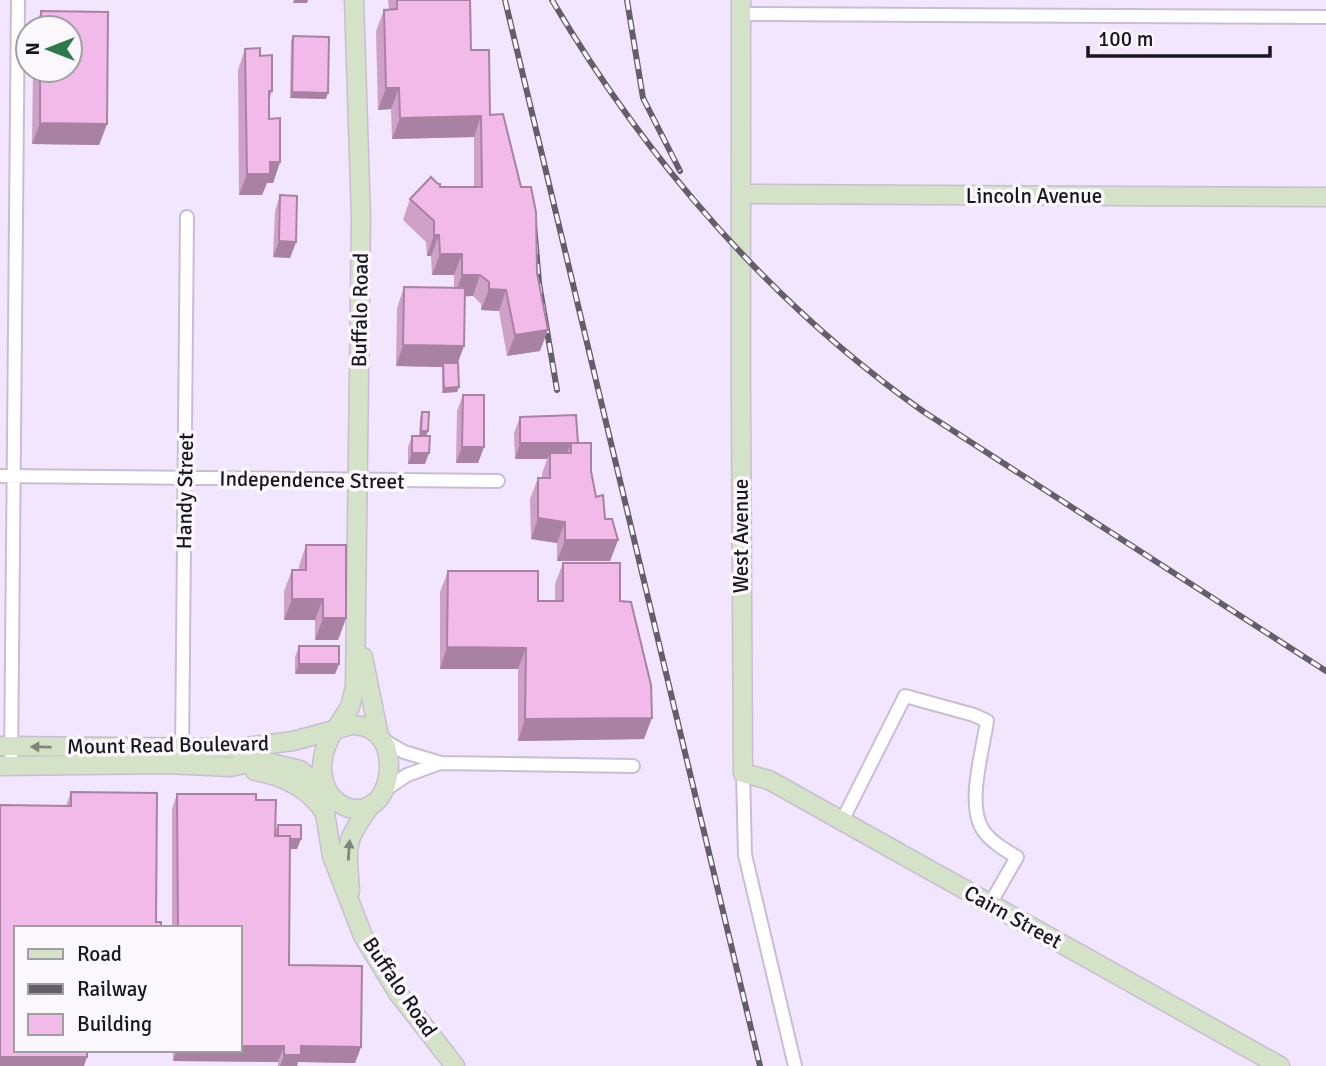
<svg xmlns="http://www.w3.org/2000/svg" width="1326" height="1066" viewBox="0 0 1326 1066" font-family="Signika,sans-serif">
<rect width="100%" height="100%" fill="#f1e6fd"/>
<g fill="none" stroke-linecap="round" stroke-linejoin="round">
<g stroke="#c8bed3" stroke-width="16">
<path id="street" d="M741 14 1326 17
M0 476 498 481
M383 740 404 752 441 763 633 766
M182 755 187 217
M11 766 18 0
M743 773 745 855 795 1066
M385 790 407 775 440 763
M842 821 905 696 974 715 987 721C983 750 966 805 983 830 991 842 1005 850 1017 857L990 904"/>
</g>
<g stroke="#c8bed3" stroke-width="21">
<path id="secondary" d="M741 0C740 258 741 515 743 773L769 780 1280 1066
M742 194 1326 197
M363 657 379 736
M352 725C368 725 380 733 386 747 390 760 390 773 386 785 369 837 293 798 334 730Z
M335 730 350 707 355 687 361 218 354 0
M0 746 238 748 293 741 334 730
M0 766 167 764 230 767 245 764 271 763 300 770 325 790
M255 771C284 776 309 788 325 813
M326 791 325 813 332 856 363 936 398 993 455 1066
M350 891C347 845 343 842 372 804"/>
</g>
<use href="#street" stroke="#fff" stroke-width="12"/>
<use href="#secondary" stroke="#d4e2c7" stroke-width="18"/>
<g stroke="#645d6a" stroke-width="6">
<path id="rail" d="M505 0 760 1066
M552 0C646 160 772 305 924 412L1326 671
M627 0 643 98 680 171
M534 224 539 283 557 390"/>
</g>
<use href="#rail" stroke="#faf8fc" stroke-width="3.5" stroke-dasharray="10" stroke-linecap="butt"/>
</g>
<path fill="#cfa0c8" d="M388 0H470L471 50 537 273 540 351 507 356 499 311 481 310V304L473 296H464L458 363 457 392 442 393V367L396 366 397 308 404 287 454 288V275H432L431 256H427L426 242 403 220 410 199 440 187H474V137L392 139 391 109 378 110 376 31 384 10H389Z
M41 11 108 12 107 124 99 145 32 144 33 70H70V28H35Z
M293 36 326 99 290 98 291 41Z
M245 49 260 56 272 91 269 101V119L280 162 273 183H267L262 195H239L238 70Z
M280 195 296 242 290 258 273 257 275 211Z
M463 395 484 447 478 463H456L457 411Z
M422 412 428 431 426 436H419L420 418Z
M520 417 578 443 591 471 596 497 605 519 618 540 610 561H557V543L531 539 530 499 538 478H542V474L547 459H515L514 433Z
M412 436 425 464H408V447Z
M306 545 346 618 338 640H315V620H284V591L292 570H299V566Z
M563 563 620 601 644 739 518 741V669H440V592L448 571 538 601H555V584Z
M299 646 339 664 335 674H295V657Z
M71 792 157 793 16 928 66 806Z
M177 794 256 800 275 831 278 825 301 839 297 849H290L289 965 361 1047 355 1063 298 1062 297 1066H278V1062L173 1061V1050H240V928H172V809Z"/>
<path fill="#a982a3" d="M294 0H308L307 3H293Z
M386 88H399L391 109 378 110Z
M292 92 328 93 326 99 290 98Z
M481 116 474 137 392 139 400 118Z
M40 123 107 124 99 145 32 144Z
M270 162H280L273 183H267L262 195H239L247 174Z
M434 235H439L431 256H427Z
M279 241 296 242 290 258 273 257Z
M440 254H462L454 275H432Z
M462 275H480L473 296 454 297Z
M489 289 506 290 499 311 481 310Z
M548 330 540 351 507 356 515 335Z
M403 345 464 346 456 368 443 363 442 367 396 366Z
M459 387 457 392 442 393 444 388Z
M421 431H428L426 436H419Z
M520 443H571L565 459 550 453 547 459H515Z
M462 447H484L478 463H456Z
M412 453H429L425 464H408Z
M538 518 565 522 557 543 531 539Z
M565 540H618L610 561H557Z
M292 599H323L315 620H284Z
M323 618H346L338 640H315Z
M447 647 526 648 518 669H440Z
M299 664H339L335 674H295Z
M652 718 644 739 518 741 525 719Z
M278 839H301L297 849H274Z
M240 1046H284L278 1062 173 1061 177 1050H240Z
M301 1046 361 1047 355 1063 298 1062 297 1066H280L284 1055Z
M0 1057H87L84 1066H0Z"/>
<path fill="#f1bae9" stroke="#a982a3" stroke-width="2" d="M397 0H470L471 50H489L490 115 503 114 521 187H531L536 212 537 273 548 330 515 335 506 290 489 289V282L480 275H462V254H440L439 235H434V221L410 199 431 177 438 184H440V187H482L481 116 400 118 399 88H386L384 10 397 9Z
M41 11 108 12 107 124 40 123V70H70V28H41Z
M293 36 329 37 328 93 292 92Z
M260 48V56L272 55V91H269V119L280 118V162H270V174H247L245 49Z
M280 195 297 196 296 242 279 241Z
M404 287 465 288 464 346 403 345Z
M443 363H458L459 387 444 388Z
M463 395H484V447H462Z
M422 412H429L428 431H421Z
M576 415 578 443H520V417Z
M412 436H430L429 453H412Z
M571 443H591V471L596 497 603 495 605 519H612L618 540H565V522L538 518V478H550V453H571Z
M306 545H346V618H323V599H292V570H306Z
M563 563H620V601L631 602 651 685 652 718 525 719 526 648 447 647 448 571H538V601H563Z
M299 646H339V664H299Z
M71 792 157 793 156 922H161V928H16V1050H87V1057H0V805L71 806Z
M177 794H256V800H276L275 836H290L289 965 362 966 361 1047 301 1046V1055H284V1046H240V928H178Z
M278 825H301V839H290V836H278Z"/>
<defs><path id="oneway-solid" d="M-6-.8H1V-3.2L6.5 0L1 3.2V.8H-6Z" transform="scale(1.75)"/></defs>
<g fill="#80867b">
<use href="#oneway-solid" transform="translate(41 747) rotate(-179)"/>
<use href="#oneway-solid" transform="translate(349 850) rotate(-86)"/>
</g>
<g text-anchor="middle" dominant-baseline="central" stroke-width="7" stroke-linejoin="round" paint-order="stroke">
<g font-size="21" fill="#1a161e" stroke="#faf8fc">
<text x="1034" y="196">Lincoln Avenue</text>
<text transform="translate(360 310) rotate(-89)">Buffalo Road</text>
<text transform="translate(312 480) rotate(1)">Independence Street</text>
<text transform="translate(185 491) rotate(-89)">Handy Street</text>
<text transform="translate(741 536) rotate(-90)">West Avenue</text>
<text transform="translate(168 745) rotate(-1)">Mount Read Boulevard</text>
<text transform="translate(1013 917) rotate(29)">Cairn Street</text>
<text transform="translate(400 987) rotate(56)">Buffalo Road</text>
</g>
</g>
<rect x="14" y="926" width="228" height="126" fill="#faf8fc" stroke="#a09ea3" stroke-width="2"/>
<rect x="28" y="949" width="35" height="10" fill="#d4e2c7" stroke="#a09ea3" stroke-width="2"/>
<text x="77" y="961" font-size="21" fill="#1a161e">Road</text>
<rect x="28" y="984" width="35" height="10" fill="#645d6a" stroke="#a09ea3" stroke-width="2"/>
<text x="77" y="996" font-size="21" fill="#1a161e">Railway</text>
<rect x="28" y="1014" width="35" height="21" fill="#f1bae9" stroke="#a09ea3" stroke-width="2"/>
<text x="77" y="1031" font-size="21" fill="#1a161e">Building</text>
<g transform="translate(49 49) rotate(270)"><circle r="33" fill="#faf8fc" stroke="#a09ea3" stroke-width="2"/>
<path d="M0-5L12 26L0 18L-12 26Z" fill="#2d7947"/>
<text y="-10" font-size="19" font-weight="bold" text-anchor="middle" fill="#1a161e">N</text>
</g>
<path d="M1088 46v10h182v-10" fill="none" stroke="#1a161e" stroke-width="3.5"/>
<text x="1098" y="46" font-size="21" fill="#1a161e" stroke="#faf8fc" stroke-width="5" paint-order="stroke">100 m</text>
</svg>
